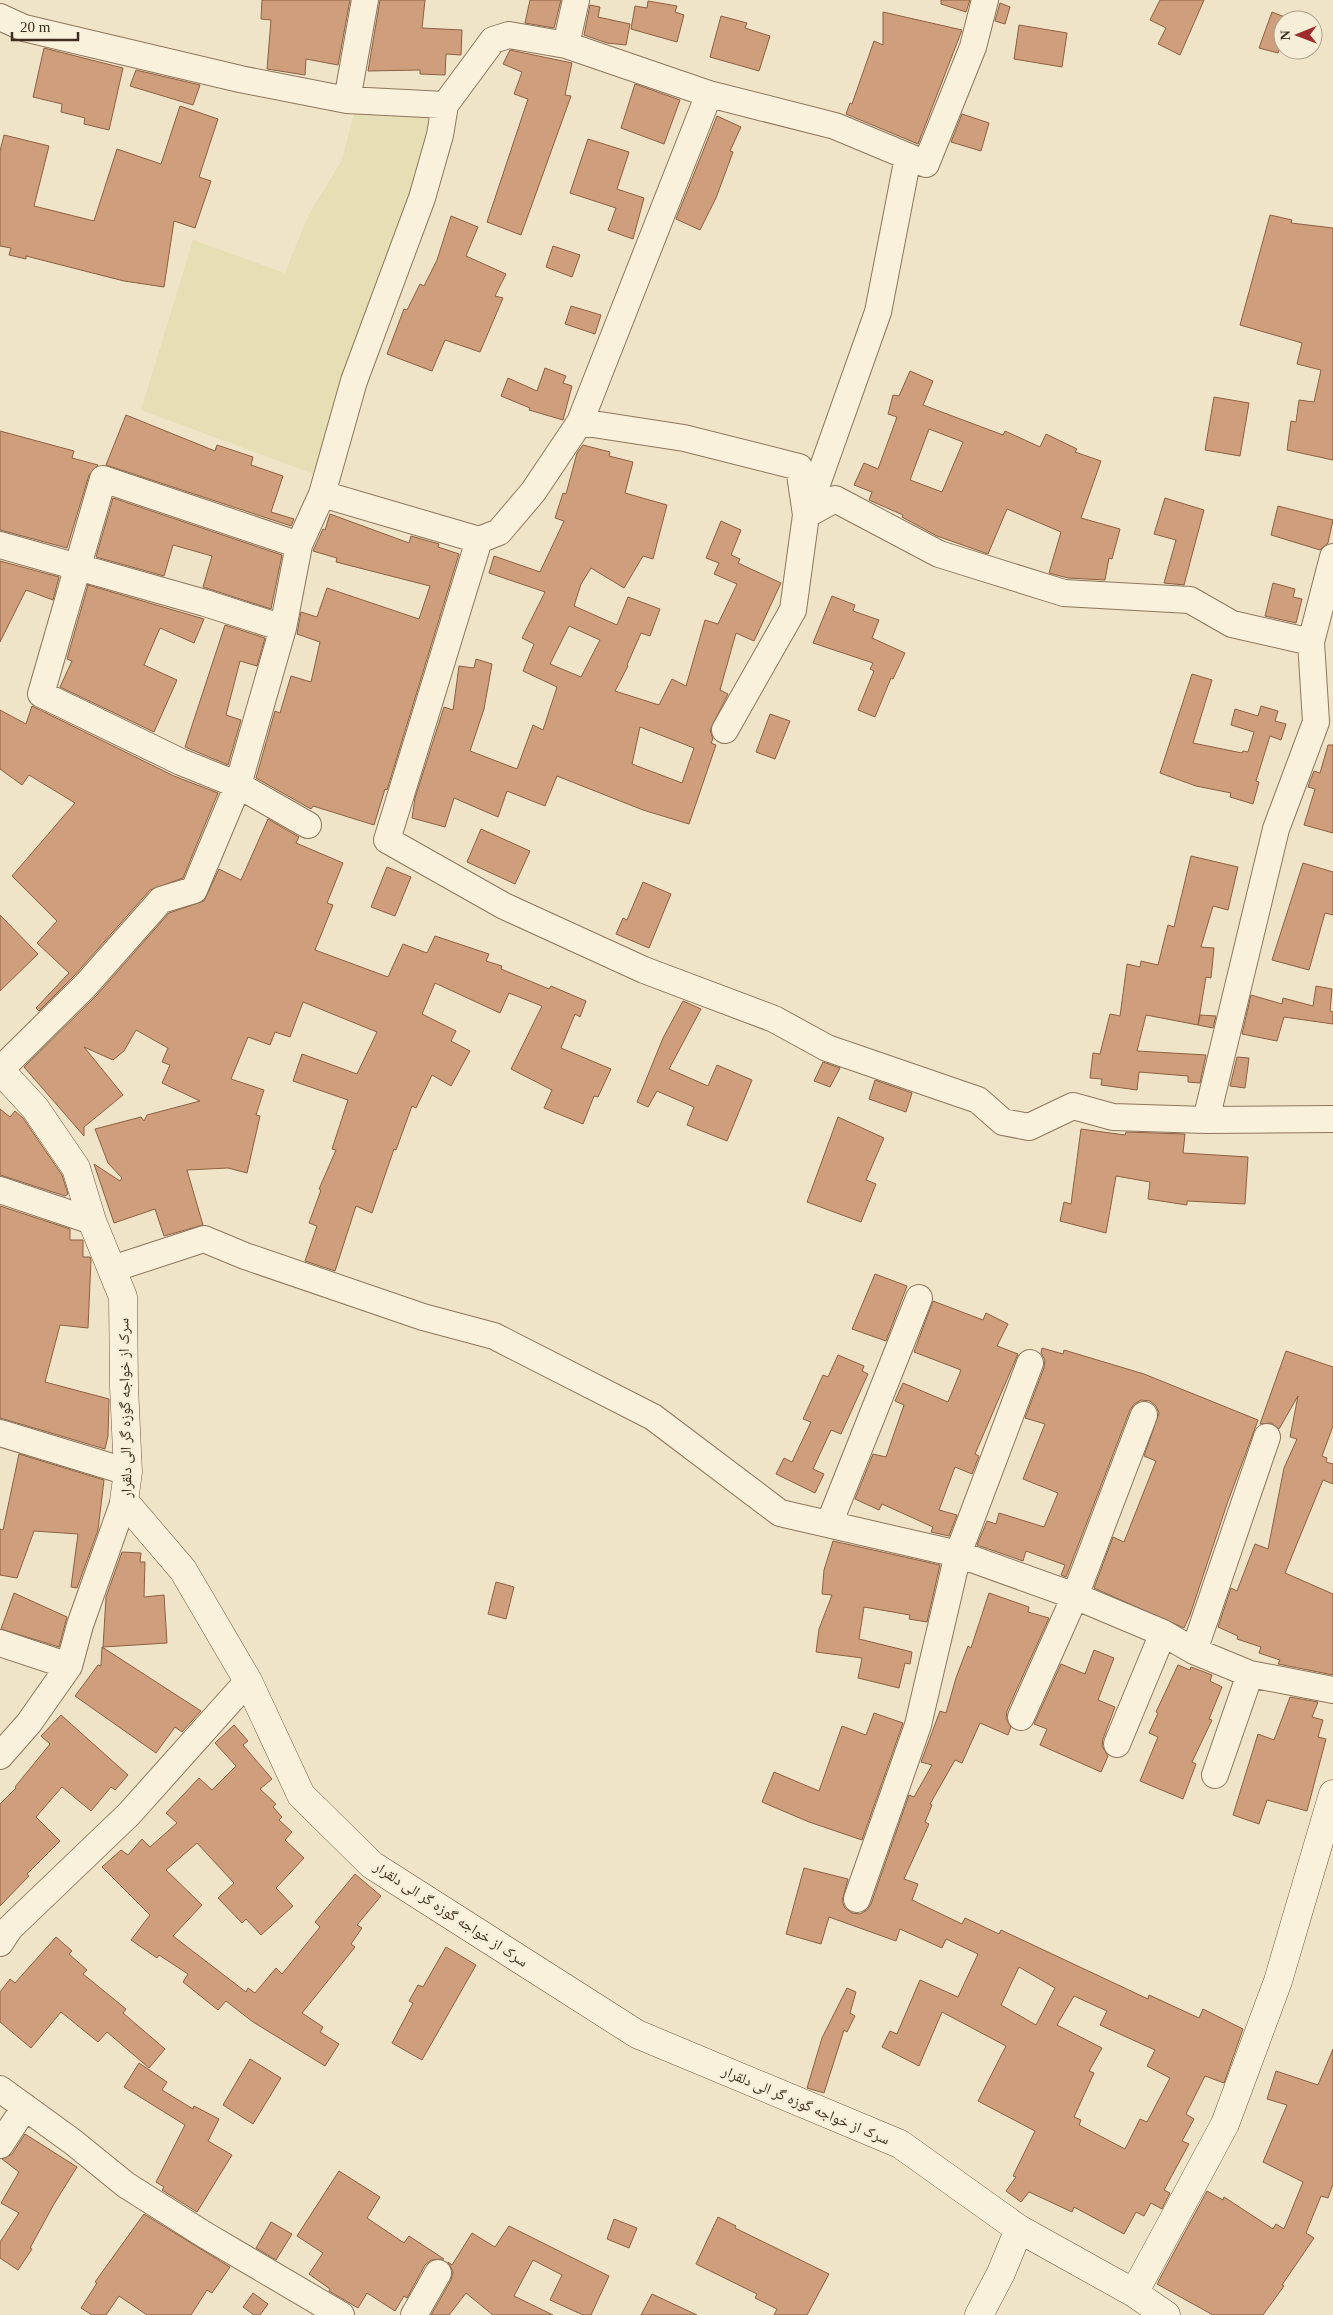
<svg xmlns="http://www.w3.org/2000/svg" width="1333" height="2315" viewBox="0 0 1333 2315" font-family="'Times New Roman','Noto Naskh Arabic',serif">
<rect width="100%" height="100%" fill="#f0e4c8"/>
<path fill="#e6deb5" d="M355 109 432 115 404 222 336 394 316 475 141 410 193 240 285 273 308 216 342 160Z"/>
<path fill="#cf9f7d" stroke="#8d5f41" fill-rule="evenodd" d="M262 0H350L338 65 306 59 305 75 267 69 271 20 261 19Z
M380 0H425L422 28 462 30 461 55 446 54 445 75 420 74V70L368 71Z
M530 0H561L554 28 525 23Z
M941 0H970L966 12 941 4Z
M1160 0H1204L1180 55 1158 44 1166 28 1150 20Z
M648 1 677 6 675 12 684 15 677 42 631 29 635 6 647 8Z
M1000 3 1010 7 1005 24 995 21Z
M590 5 600 7 598 17 630 24 626 45 607 43 584 35Z
M883 12 962 30 918 144 846 114 850 103 852 104 874 41 883 45Z
M1272 12 1290 19 1283 20V40L1278 53 1259 48Z
M721 16 747 23 745 28 770 36 759 71 710 57Z
M1019 25 1067 33 1062 67 1014 59Z
M44 48 123 68 109 130 84 124 85 118 61 112 62 104 33 97Z
M510 50 572 63 565 95 571 96 521 235 487 222 528 99 514 94 522 72 503 64Z
M136 70 200 85 193 105 130 86Z
M635 84 680 100 664 144 621 128Z
M180 106 218 119 199 177 211 181 195 228 174 221 164 287 124 281 26 256V259L9 255 11 248 0 246V151L4 135 49 146 34 206 94 221 117 149 161 164Z
M962 114 989 123 981 151 951 142Z
M717 116 741 127 730 151 733 152 716 198 700 230 676 219Z
M588 139 629 152 617 189 644 198 633 239 608 230 616 208 570 193Z
M1270 215 1292 220 1291 223 1333 228V460L1287 450 1291 421 1296 422 1299 400 1314 402 1321 370 1297 364 1302 343 1240 325Z
M451 216 478 227 466 256 506 274 495 296 503 298 480 352 445 340 432 371 387 354 404 309 407 310 420 284 424 286 437 260Z
M553 246 580 255 572 277 546 267Z
M571 306 601 315 595 334 565 324Z
M545 368 566 376 563 383 572 386 563 420 529 410 530 408 501 396 508 378 537 391Z
M910 371 933 381 923 405 1003 435 1005 431 1040 447 1046 434 1077 449 1075 452 1101 461 1081 518 1120 529 1112 559 1109 558 1105 580 1068 578 1049 573 1061 532 1007 509 988 554 937 536 902 517 903 515 869 500 872 492 854 485 864 463 878 469 897 417 888 414 893 395 899 396ZM929 429 963 442 942 492 910 480Z
M1214 397 1249 403 1240 456 1205 450Z
M126 415 215 451 217 445 253 457 251 465 283 476 271 512 294 519 291 526 106 465Z
M0 431 74 451 72 458 98 465 89 475 67 548 0 530Z
M583 445 610 452 609 456 633 462 625 493 667 505 653 559 643 556 624 588 591 568 581 584 574 606 617 625 628 597 660 609 650 636 641 633 627 665 628 666 615 691 659 705 672 679 686 686 705 620 718 624 737 584 714 574 719 563 706 558 721 521 741 530 731 555 740 559 738 563 781 583 754 641 736 633 720 690 728 694 710 730 713 739 711 743 716 745 689 824 643 810 557 776 545 806 507 791 498 817 454 798 445 827 412 818 415 798 444 707 453 710 459 666 474 668 476 659 492 664 484 709 470 751 517 769 533 725 543 730 557 687 523 671 534 644 522 638 545 592 489 573 494 556 540 572 564 521 555 518 563 493 566 494 577 453ZM569 626 600 640 581 677 550 664ZM640 727 694 748 682 783 632 764Z
M113 498 282 555 271 609 203 587 212 556 173 545 164 576 96 557Z
M1165 498 1204 510 1184 585 1164 583 1176 540 1154 534Z
M1278 506 1333 520 1328 543 1320 550 1271 535Z
M330 514 409 543 411 536 439 544 438 547 459 554 387 790 385 789 374 825 313 806 311 809 256 778 275 711 280 713 291 676 311 682 320 642 297 634 301 612 317 617 327 588 419 619 430 586 336 562 337 558 313 551 323 529 325 530Z
M0 561 59 577 53 600 26 590 0 642Z
M1273 583 1295 589 1293 597 1302 599 1296 623 1265 616Z
M88 585 204 619 194 643 160 628 144 665 177 680 154 732 60 687 72 661 67 659Z
M832 596 855 605 853 611 879 620 872 638 905 653 893 679 891 678 875 717 858 710 874 671 870 669 873 663 813 643Z
M225 625 265 638 257 666 240 661 226 715 241 720 228 765 185 747Z
M1192 674 1212 680 1193 743 1242 753 1243 751 1248 752 1254 732 1231 725 1235 709 1258 716 1261 706 1278 711 1275 721 1286 724 1281 740 1270 736 1256 781 1259 782 1253 804 1230 797 1231 793 1196 786 1160 773Z
M32 706 174 776 218 793 183 878 150 890 74 976 39 1011 36 1008 69 973 37 943 57 921 12 876 75 803 29 775 22 785 0 769V710L26 724Z
M770 714 790 721 775 759 756 752Z
M1328 745H1333V833L1304 825 1315 789 1308 787 1310 781 1314 771 1320 773Z
M268 819 299 837 296 843 343 863 327 903 333 905 315 950 388 977 403 944 427 953 435 936 489 954 486 961 502 966 501 969 549 989 551 986 586 1001 580 1017 575 1014 561 1048 611 1069 598 1097 594 1096 583 1124 544 1108 552 1090 511 1069 542 1006 509 993 500 1013 435 983 422 1014 456 1031 451 1041 470 1051 451 1086 432 1075 416 1108 412 1106 396 1150 394 1149 372 1213 356 1206 335 1271 305 1261 317 1226 309 1223 321 1190 319 1189 336 1150 332 1149 348 1100 293 1081 302 1054 357 1074 377 1032 303 1002 290 1037 275 1032 270 1045 248 1037 231 1079 264 1090 256 1115 260 1116 247 1173 228 1168 187 1170 203 1225 164 1236 155 1209 114 1223 94 1164 120 1181 122 1178 108 1163 95 1129 141 1117 144 1121 147 1115 200 1101 162 1083 170 1065 162 1062 168 1048 136 1030 124 1051 113 1060 84 1047 123 1095 84 1127V1136L24 1067 96 996 169 913 204 901 219 869 241 880Z
M481 829 530 851 515 884 467 862Z
M1191 856 1238 867 1228 910 1213 906 1201 947 1214 948 1211 978 1206 977 1198 1025 1146 1015 1137 1051 1206 1055 1200 1083 1188 1082V1076L1139 1072 1137 1090 1101 1085 1102 1079 1090 1078 1093 1053 1100 1054 1110 1014 1120 1016 1127 964 1140 967 1141 961 1158 965 1168 925 1174 927Z
M1303 863 1333 872V915L1325 913 1309 970 1272 960Z
M387 867 411 877 395 916 371 907Z
M643 882 671 894 649 948 616 934 623 918 627 920Z
M0 915 38 954 0 991Z
M1316 986 1332 989 1330 1011 1333 1012V1024L1284 1017 1277 1041 1242 1034 1251 995 1282 1004 1283 998 1313 1006Z
M683 1001 701 1009 669 1069 708 1086 717 1065 752 1080 727 1141 687 1125 694 1107 657 1091 648 1107 637 1102 663 1038Z
M1200 1015 1216 1016 1213 1028 1198 1025Z
M1237 1057 1249 1058 1245 1088 1230 1086Z
M823 1062 840 1068 830 1087 814 1081Z
M875 1080 912 1093 906 1112 869 1099Z
M0 1109 10 1117 15 1111 23 1118 62 1175 68 1194 65 1196 0 1175Z
M838 1117 884 1138 866 1180 876 1184 861 1222 807 1202Z
M1081 1129 1125 1135 1126 1132 1185 1134 1183 1153 1248 1157 1245 1204 1187 1201V1205L1148 1199 1150 1182 1116 1176 1106 1233 1060 1221 1064 1202 1071 1204Z
M0 1206 70 1229V1240H83V1257H90L91 1260 88 1328 60 1325 45 1382 109 1399 108 1436 105 1449 0 1418Z
M875 1274 907 1286 886 1341 852 1329Z
M933 1301 983 1320 986 1313 1008 1324 997 1346 1018 1354 975 1454 979 1456 972 1474 955 1467 939 1510 957 1515 949 1536 931 1532 933 1527 882 1504 879 1510 855 1499 873 1454 886 1457 904 1405 895 1401 903 1383 948 1402 961 1370 914 1352Z
M1042 1348 1063 1354 1064 1350 1144 1374 1258 1420 1227 1504 1190 1615 1184 1628 1094 1588 1113 1537 1124 1542 1156 1461 1144 1456 1159 1413 1156 1406 1150 1401 1141 1400 1134 1404 1130 1410 1066 1577 1061 1575 1065 1565 1026 1551 1023 1561 977 1545 987 1521 996 1524 999 1513 1044 1527 1058 1493 1023 1479 1045 1424 1025 1418 1044 1368 1045 1360 1041 1353Z
M1286 1351 1333 1367V1426L1322 1456 1327 1458 1326 1462 1333 1464V1484L1323 1480 1285 1573 1333 1594V1675L1278 1664 1280 1660 1259 1653 1261 1647 1237 1639 1238 1636 1218 1627 1231 1588 1237 1591 1255 1544 1268 1549 1284 1468 1297 1439 1290 1437 1298 1396 1279 1429 1271 1423 1260 1424Z
M838 1355 864 1366 862 1371 868 1374 841 1434 831 1430 813 1469 824 1474 815 1493 776 1474 784 1458 792 1462 811 1422 803 1419 823 1375 828 1377Z
M19 1454 104 1480 98 1530 77 1588 71 1587 78 1534 34 1531 17 1578 0 1575V1529L3 1530Z
M833 1541 940 1565 927 1622 909 1619 910 1615 864 1607 859 1639 912 1652 910 1664 905 1663 899 1688 858 1678 862 1658 816 1652 819 1629 832 1595 822 1594 824 1570Z
M122 1552 141 1553 140 1562H145L144 1597 164 1595 167 1643 103 1647 106 1597Z
M496 1582 514 1587 506 1619 488 1614Z
M14 1593 67 1617 59 1647 1 1629Z
M989 1593 1029 1607 1028 1612 1049 1618 1007 1711 1006 1719 1011 1727 1008 1735 980 1723 962 1763 955 1760 930 1804 932 1805 925 1822 929 1824 904 1879 918 1884 912 1900 962 1924 965 1918 999 1934 1001 1930 1148 1999 1149 1995 1199 2018 1203 2009 1243 2029 1224 2083 1205 2076 1186 2114 1194 2119 1182 2141 1189 2144 1164 2190 1170 2193 1162 2209 1151 2203 1144 2216 1136 2212 1124 2234 1074 2207 1072 2212 1029 2192 1021 2202 1006 2191 1016 2177 1013 2176 1035 2131 978 2101 1006 2046 942 2012 919 2066 882 2047 890 2031 897 2034 920 1980 958 1997 978 1954 946 1939 942 1948 900 1929 896 1941 829 1917 821 1944 786 1934 804 1868 848 1879 842 1901 845 1908 852 1913 860 1914 867 1910 871 1904 909 1795 914 1797 932 1765 921 1762 940 1711 946 1713 956 1678 968 1646 971 1648ZM1019 1967 1055 1988 1036 2025 1001 2005ZM1074 1996 1107 2011 1100 2025 1155 2050 1147 2066 1170 2078 1147 2122 1140 2119 1125 2149 1079 2125 1081 2120 1074 2117 1094 2073 1089 2071 1102 2048 1057 2025Z
M102 1647 201 1711 182 1732 175 1727 156 1753 75 1696 98 1665 101 1666Z
M1094 1650 1114 1658 1098 1700 1115 1707 1103 1739 1102 1746 1108 1756 1101 1772 1040 1745 1047 1729 1034 1724 1061 1664 1085 1674Z
M1178 1665 1190 1670 1191 1667 1212 1675 1210 1681 1222 1687 1209 1719 1212 1720 1192 1762 1196 1764 1183 1799 1140 1781 1158 1737 1149 1733 1158 1713 1156 1712Z
M1290 1697 1318 1702 1312 1717 1323 1720 1318 1737 1326 1739 1307 1811 1267 1800 1259 1824 1233 1815 1258 1734 1274 1740Z
M874 1713 903 1723 862 1840 809 1822 762 1802 774 1772 819 1791 842 1726 866 1735Z
M61 1715 128 1775 115 1790 111 1787 91 1811 62 1787 36 1817 60 1841 27 1874 29 1876 0 1906V1804L16 1788 15 1787 50 1744 41 1736Z
M234 1725 248 1741 243 1745 272 1779 260 1789 276 1804 273 1807 282 1817 279 1820 292 1832 285 1840 304 1858 276 1888 293 1906 261 1935 246 1919 242 1923 218 1898 234 1883 197 1843 166 1870 202 1905 173 1936 246 1992 248 1988 255 1993 276 1968 282 1974 320 1927 315 1922 355 1874 381 1896 357 1925 362 1928 351 1944 355 1947 302 2013 323 2027 320 2032 339 2044 325 2066 253 2022 226 2001 218 2010 183 1982 188 1974 159 1955 157 1958 131 1940 150 1915 102 1867 121 1850 128 1855 142 1839 150 1847 177 1823 166 1813 199 1778 212 1790 236 1766 215 1743Z
M56 1937 72 1951 69 1954 87 1970 83 1974 126 2009 123 2013 165 2049 149 2068 107 2032 98 2042 61 2012 31 2048 0 2022V1992L10 1979 15 1983Z
M446 1947 476 1965 422 2060 392 2043 413 2003 409 2001 418 1985 423 1987Z
M847 1988 856 1992 850 2013 855 2016 847 2032 844 2030 824 2093 807 2088 822 2038Z
M1333 2049V2184L1328 2198 1321 2196 1306 2233 1314 2238 1282 2285 1284 2286 1263 2315H1213L1157 2284 1207 2191 1223 2200 1224 2197 1273 2229 1276 2224 1284 2229 1303 2182 1263 2162 1287 2105 1267 2099 1276 2071 1318 2085Z
M250 2059 281 2078 253 2124 223 2105Z
M139 2063 167 2082 162 2090 193 2109 194 2106 219 2119 208 2141 232 2155 197 2212 162 2190 164 2187 156 2182 185 2125 124 2087Z
M25 2134 77 2167 54 2204 30 2248 32 2249 18 2270 0 2258V2242L19 2213 1 2203 19 2172 2 2159 12 2154Z
M339 2171 380 2197 367 2218 404 2243 409 2236 444 2259 431 2260 425 2265 407 2298 404 2296 395 2311 367 2293 358 2308 329 2291 330 2289 309 2274 323 2253 297 2236Z
M144 2214 230 2267 212 2293 207 2290 191 2315H147L119 2296 106 2315H92L81 2308 97 2283 95 2282Z
M718 2217 736 2226 735 2228 829 2274 807 2315H774L777 2309 755 2298 757 2294 696 2264Z
M614 2219 637 2228 629 2248 607 2239Z
M271 2222 292 2234 276 2260 256 2248Z
M509 2226 609 2276 591 2315H583L550 2300 562 2275 533 2260 514 2296 553 2315H493L466 2293 449 2315H431L451 2280 453 2272 448 2262 452 2265 472 2233 495 2247Z
M253 2293 268 2304 260 2315H254L243 2307Z
M652 2294 697 2315H641Z"/>
<g fill="none" stroke-linecap="round" stroke-linejoin="round">
<g stroke="#8d765c" stroke-width="28">
<path id="street" d="M0 17 24 28 240 79 347 100 445 105 493 40 509 35 566 45 709 94 835 126 926 164 973 47 985 0
M566 45 576 0
M347 100 365 0
M580 422 709 94
M322 494 479 540 387 840 504 906 644 970 774 1019 827 1048 978 1100 1003 1122 1029 1127 1073 1106 1113 1117 1206 1120 1333 1119
M479 540 499 532 533 492 580 422 684 438 799 467 806 515 835 499 939 554 1064 593 1190 600 1232 624 1311 642
M0 545 205 603 283 628
M299 545 103 479 41 694 181 762 238 785 308 825
M725 730 793 610 806 515 878 312 908 157
M0 1070 85 986 161 900 194 890 238 785 283 628 299 545 322 494 354 381 422 198 440 135 445 105
M1206 1120 1276 829 1316 722 1311 642 1333 557
M0 1190 92 1221
M112 1269 204 1239 245 1256 423 1317 494 1336 653 1417 780 1513 958 1554 1075 1596 1163 1633 1194 1651 1250 1674 1333 1690
M0 1433 128 1472
M829 1524 919 1298
M0 1643 69 1666
M1194 1651 1267 1437
M1021 1717 1075 1596 1144 1415
M1117 1744 1163 1633
M0 1756 29 1723 69 1666 80 1625 124 1501
M1215 1775 1250 1674
M857 1899 918 1725 958 1554 1030 1363
M0 1943 10 1928 129 1814 248 1681
M0 2089 73 2142 126 2185 205 2235 341 2315
M0 2145 25 2107
M414 2315 438 2273"/>
</g>
<g stroke="#6f573f" stroke-width="29">
<path id="secondary" d="M0 1070 35 1108 76 1168 92 1221 123 1297 124 1387 128 1472 124 1501 183 1570 248 1681 301 1795 372 1865 637 2034 900 2144 1019 2229 1134 2293 1166 2315
M1134 2293 1225 2124 1278 1981 1333 1794
M979 2315 1001 2273 1019 2229"/>
</g>
<use href="#street" stroke="#faf1dc" stroke-width="26"/>
<use href="#secondary" stroke="#faf1dc" stroke-width="28"/>
</g>
<g text-anchor="middle" dominant-baseline="central" stroke-width="4" stroke-linejoin="round" paint-order="stroke">
<g font-size="15" fill="#3d2e20" stroke="#f7eed8">
<text transform="translate(125 1408) rotate(-91)">سرک از خواجه گوزه گر الی دلقرار</text>
<text transform="translate(451 1914) rotate(33)">سرک از خواجه گوزه گر الی دلقرار</text>
<text transform="translate(806 2105) rotate(23)">سرک از خواجه گوزه گر الی دلقرار</text>
</g>
</g>
<g transform="translate(1298 35) rotate(269)"><circle r="24" fill="#f7eed8" stroke="#ada18e"/>
<path d="M0-4L9 19L0 12L-9 19Z" fill="#9e2a2b"/>
<text y="-8" font-size="14" font-weight="bold" text-anchor="middle" fill="#3d2e20">N</text>
</g>
<path d="M12 32v8h66v-8" fill="none" stroke="#3d2e20" stroke-width="2.5"/>
<text x="20" y="32" font-size="15" fill="#3d2e20" stroke="#f7eed8" stroke-width="4" paint-order="stroke">20 m</text>
</svg>
